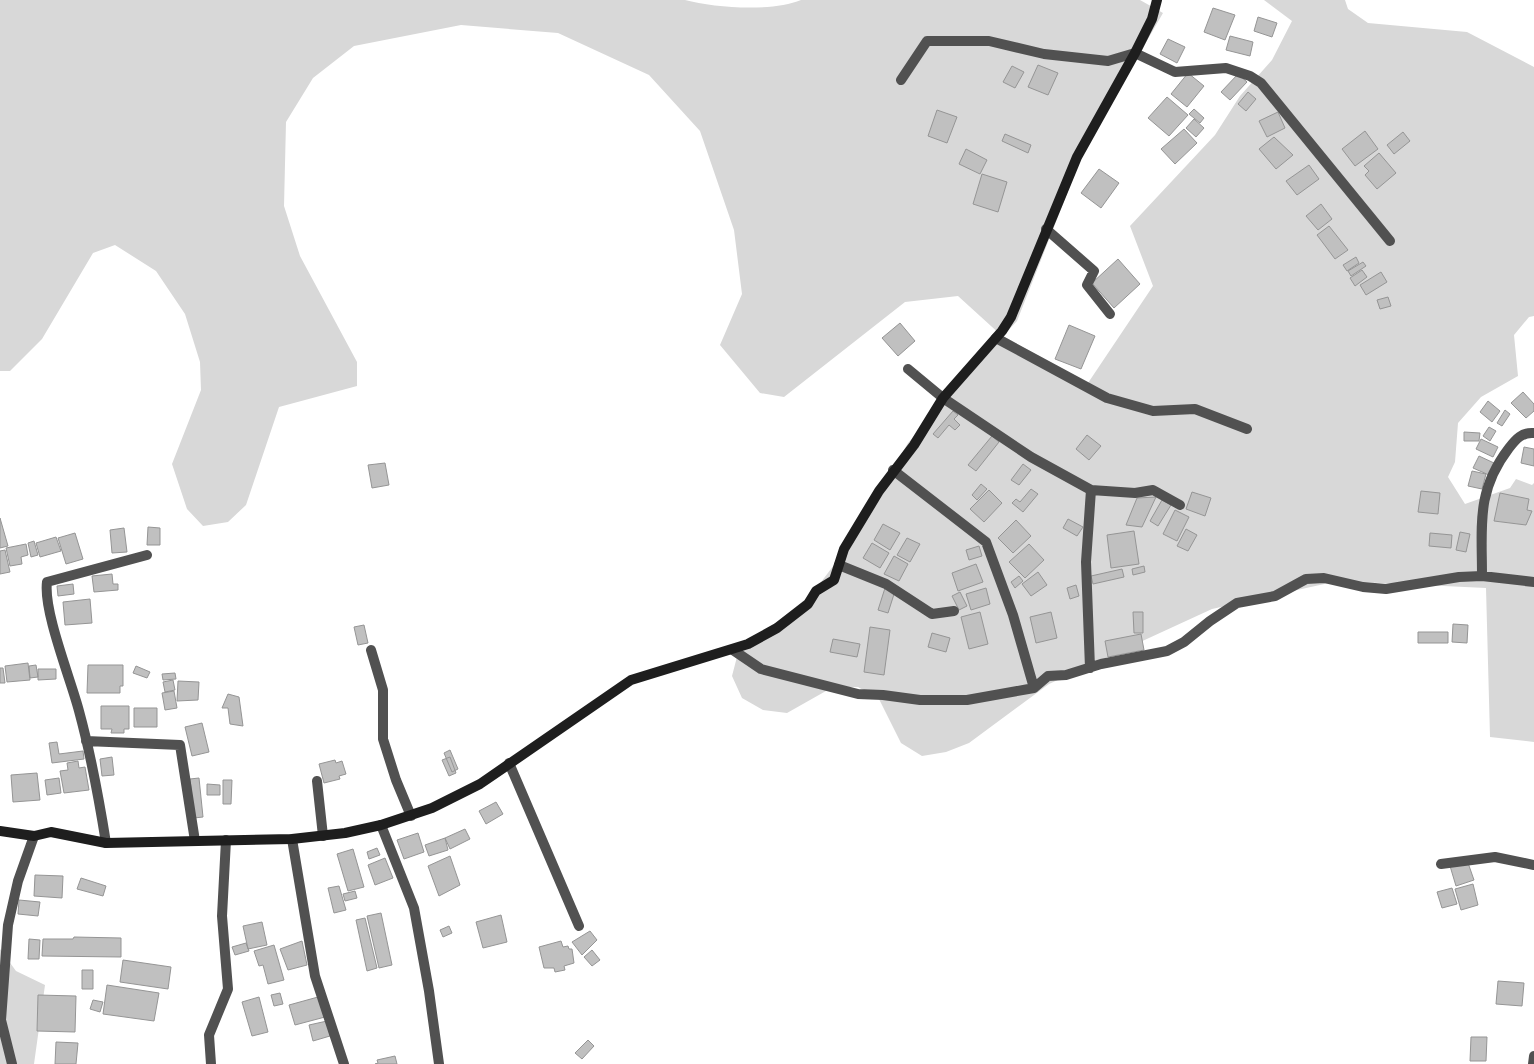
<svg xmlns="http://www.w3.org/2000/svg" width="1534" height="1064" viewBox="0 0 1534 1064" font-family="'Asap Condensed',sans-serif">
<rect width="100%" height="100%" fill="#fff"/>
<path fill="#d8d8d8" d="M0 0H685C715 8 772 12 801 0H1140L1163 13 1085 148 1017 321 1003 336 1088 383 1153 286 1130 226 1215 135 1240 96 1272 60 1292 21 1264 0H1345L1348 9 1368 23 1467 32 1534 67V316L1529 317 1514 335 1518 376 1481 397 1458 423 1455 462 1448 477 1465 504 1510 488 1516 479 1532 485 1534 483V742L1490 737 1486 588 1338 581 1212 609 1049 684 969 743 946 752 922 756 901 743 879 699 858 687H833L787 713 763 710 742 698 732 676 738 653 812 594 840 557 908 443 1002 336 958 296 905 302 784 397 760 393 720 345 742 294 734 230 700 131 649 75 558 33 461 25 354 46 313 78 286 122 284 206 300 256 357 362V386L279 407 246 505 228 522 203 526 187 509 172 464 201 390 200 362 185 314 156 271 115 245 93 253 42 339 10 371H0Z
M0 949 16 971 45 985 34 1064H0Z"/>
<path fill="#c0c0c0" stroke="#959595" d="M1213 8 1235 15 1225 40 1204 32Z
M1258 17 1277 23 1272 37 1254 31Z
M1230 36 1253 42 1250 56 1226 50Z
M1168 39 1185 47 1177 63 1160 54Z
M1038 65 1058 73 1048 95 1028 87Z
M1012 66 1024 72 1015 88 1003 82Z
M1188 73 1204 86 1187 107 1171 94Z
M1238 74 1247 82 1230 100 1221 92Z
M1248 92 1256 99 1246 111 1238 104Z
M1167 97 1188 115 1169 136 1148 118Z
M1194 109 1204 118 1200 123 1189 114Z
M937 110 957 117 947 143 928 136Z
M1278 112 1285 128 1267 137 1259 121Z
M1194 119 1204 128 1196 137 1186 128Z
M1184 129 1197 143 1175 164 1161 149Z
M1365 131 1378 149 1355 166 1342 149Z
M1403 132 1410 141 1394 154 1387 145Z
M1005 134 1031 145 1028 153 1002 141Z
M1274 137 1293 155 1276 169 1259 149Z
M966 149 987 160 980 174 959 164Z
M1379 153 1396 173 1377 189 1365 175 1369 171 1364 166Z
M1309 165 1319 179 1297 195 1286 181Z
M1099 169 1119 183 1101 208 1081 193Z
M982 174 1007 182 998 212 973 204Z
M1321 204 1332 219 1318 230 1306 216Z
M1329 226 1348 250 1335 259 1317 235Z
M1356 257 1359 263 1347 271 1343 265Z
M1118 259 1140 284 1114 308 1092 283Z
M1363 262 1366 266 1351 276 1348 271Z
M1362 270 1367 277 1355 286 1350 278Z
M1381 272 1387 282 1366 295 1360 285Z
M1388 297 1391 306 1380 309 1377 300Z
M900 323 915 341 898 356 882 338Z
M1069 325 1095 336 1081 369 1055 359Z
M1523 392 1534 404V411L1526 418 1511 403Z
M1488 401 1500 411 1492 422 1480 412Z
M1505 410 1510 414 1502 426 1497 423Z
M953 411 958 415 954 419 960 425 955 430 949 425 938 438 933 434Z
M1489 427 1496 431 1490 441 1483 436Z
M1464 432 1480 433 1479 441H1464Z
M1087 435 1101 446 1089 460 1076 449Z
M992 436 999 442 976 471 968 465Z
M1481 439 1498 447 1493 457 1476 449Z
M1524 447 1534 449V466L1521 463Z
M1479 456 1494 463 1489 475 1473 468Z
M385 463 389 485 372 488 368 465Z
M1023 464 1031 470 1019 485 1011 480Z
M1472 471 1486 474 1482 489 1468 486Z
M981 484 987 489 977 500 972 495Z
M1031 489 1038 494 1023 512 1012 503 1016 499 1020 502Z
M989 490 1002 503 984 522 970 509Z
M1421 491 1440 493 1438 514 1418 512Z
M1192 492 1211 498 1205 516 1186 509Z
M1500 493 1529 499 1527 510 1532 511 1526 525 1494 521Z
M1156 497 1142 527 1126 525 1137 498Z
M1162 500 1171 505 1158 526 1150 521Z
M1175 510 1189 517 1177 541 1163 534Z
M0 518 8 546 0 548Z
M1068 519 1083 527 1077 536 1063 528Z
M1016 520 1031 536 1013 553 998 538Z
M883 524 900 533 890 550 874 540Z
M148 527 160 528V545H147Z
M124 528 127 552 112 553 110 530Z
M1186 529 1197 535 1188 551 1177 546Z
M1134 531 1139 564 1111 568 1107 535Z
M1460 532 1470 534 1466 552 1456 550Z
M75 533 83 559 66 564 58 538Z
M1430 533 1452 535 1451 548 1429 546Z
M56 537 61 551 40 557 36 543Z
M907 538 920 544 910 562 897 555Z
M34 541 38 555 31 557 28 543Z
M872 543 889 553 880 568 863 558Z
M26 544 28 555 21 557 22 564 10 566 6 548Z
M1029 544 1044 560 1025 578 1009 562Z
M979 546 982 556 969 560 966 550Z
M5 550 10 572 0 574V551Z
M894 556 908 564 899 581 884 574Z
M976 564 983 582 958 591 952 573Z
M1144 566 1145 572 1133 575 1132 569Z
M1122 569 1124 577 1093 584 1091 576Z
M1038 572 1047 585 1031 596 1022 584Z
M112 574 113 584H118V590L94 592 92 576Z
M1019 576 1023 581 1015 588 1011 582Z
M73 584 74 594 58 596 57 586Z
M1076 585 1079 596 1070 599 1067 588Z
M885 588 895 591 888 613 878 610Z
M986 588 990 604 971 610 966 594Z
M960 592 967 606 959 610 952 596Z
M90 599 92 623 65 625 63 602Z
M980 612 988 644 969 649 961 617Z
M1051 612 1057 638 1036 643 1030 617Z
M1133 612H1143V633H1134Z
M1453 624 1468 625 1467 643 1452 642Z
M364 625 368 643 358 645 354 627Z
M870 627 890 630 884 675 864 672Z
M1418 632H1448V643H1418Z
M932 633 950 638 946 652 928 647Z
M1141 634 1144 650 1108 657 1105 641Z
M833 639 860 644 857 657 830 652Z
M28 663 30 680 7 682 5 666Z
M36 665 38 677 30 678 29 666Z
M88 665H123V686H120V693H87Z
M136 666 150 672 147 678 133 673Z
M0 668H3L5 683H0Z
M38 669H56V679L38 680Z
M175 673 176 679 163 680 162 674Z
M173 680 175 690 165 692 163 682Z
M178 681 199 682 198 700 177 701Z
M174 691 177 708 165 710 162 693Z
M228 694 239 697 243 726 230 724 228 708H222Z
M101 706H129V729H124V733H111L112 729H101Z
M134 708H157V727H134Z
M202 723 209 752 192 756 185 727Z
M57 742 59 754 83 751 84 759 52 763 49 743Z
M450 750 458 769 452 772 444 753Z
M112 757 114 775 102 776 100 759Z
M450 757 456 773 449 776 442 760Z
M335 760 336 763 342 761 346 774 339 776 340 779 324 783 319 764Z
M78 761 79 768 85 767 89 790 64 793 60 771 68 770 67 763Z
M37 773 40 800 13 802 11 775Z
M59 778 61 793 47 795 45 780Z
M199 778 203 817 194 818 190 779Z
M223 780H232L231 804H223Z
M207 784 220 785V795H207Z
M496 802 503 814 486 824 479 811Z
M465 829 470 839 450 849 445 838Z
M418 833 424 852 404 859 397 840Z
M445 838 448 850 429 856 425 845Z
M377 848 380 855 369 859 367 852Z
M353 849 364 887 348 891 337 854Z
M450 856 460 885 439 896 428 866Z
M385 858 393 878 375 885 368 865Z
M1467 860 1474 880 1456 886 1450 866Z
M35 875 63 876 62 898 34 896Z
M81 878 106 886 103 896 77 889Z
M1473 884 1478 905 1461 910 1455 889Z
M339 886 346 910 334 913 328 888Z
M1452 888 1457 904 1442 908 1437 892Z
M355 891 357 898 345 901 343 894Z
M19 900 40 902 38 916 18 914Z
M381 913 392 965 379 968 367 916Z
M501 915 507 942 483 948 476 922Z
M365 918 377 968 367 971 356 920Z
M262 922 267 945 248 949 243 926Z
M449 926 452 933 443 937 440 930Z
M590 931 597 940 582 955 572 942Z
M74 937 121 938V957L42 956 43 939H73Z
M29 939 40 940 39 959H28Z
M302 941 307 965 288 970 280 949Z
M561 941 563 947 568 946 569 949H572L574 963 564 966 565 970 555 972 554 968H544L539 947Z
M246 943 249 951 235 955 232 947Z
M274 945 284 980 268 984 263 965 259 966 254 951Z
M592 950 600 960 592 966 584 957Z
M123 960 171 967 168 989 120 982Z
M82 970H93V989H82Z
M1498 981 1524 983 1522 1006 1496 1004Z
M107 985 159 993 154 1021 103 1014Z
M280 993 283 1004 274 1006 271 995Z
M38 995 76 996 75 1032 37 1031Z
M259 997 268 1032 252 1036 242 1002Z
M318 997 325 1017 295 1025 289 1005Z
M93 1000 103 1002 100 1012 90 1009Z
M327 1021 330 1036 313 1041 309 1025Z
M1471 1037H1487L1486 1061H1470Z
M588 1040 594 1046 582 1059 575 1053Z
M56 1042 78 1043 76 1064H55Z
M395 1056 397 1064H375L378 1063 377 1060Z"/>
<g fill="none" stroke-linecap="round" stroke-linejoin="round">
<path stroke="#515151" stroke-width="10" d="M901 80 927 41H989L1044 54 1108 61 1135 53 1175 72 1226 68 1250 76 1261 83 1390 241
M1046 229 1094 271 1087 285 1110 314
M996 338 1107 398 1153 411 1195 409 1247 429
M908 369 943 398 1031 457 1091 490 1135 493 1153 490 1180 505
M1534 433C1522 432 1516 439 1509 448 1476 491 1482 525 1482 576L1534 582
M893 470 986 542 1013 615 1034 688
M839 565 886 584 932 614 954 611
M371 650 383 690V739L396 780 411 816
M733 650 761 669 858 694 883 695 920 700H967L1034 688 1048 676 1066 675 1101 664 1167 651 1184 642 1210 621 1237 603 1275 596 1306 579 1324 578 1363 587 1386 589 1459 577 1482 576
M1090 668 1086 562 1091 490
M86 741 180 745 195 841
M509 763 579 926
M317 781 323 836
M381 825 414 908 429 991 439 1064
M292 839 315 976 344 1064
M106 843C99 799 91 755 79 711 71 680 43 611 47 582L147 555
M1441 864 1495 857 1534 865
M12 1064 1 1020 8 925 18 881 34 836
M211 1064 209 1035 228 989 222 916 226 840
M1533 1064 1534 1056"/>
<path stroke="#1e1e1e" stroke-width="10" d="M0 831 34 836 51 832 106 843 292 839 345 833 381 825 432 808 480 784 631 680 748 644 777 628 808 604 816 591 834 580 844 549 879 491 914 445 943 398 1002 331 1011 317 1077 157 1135 53 1152 19 1157 0"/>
</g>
</svg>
